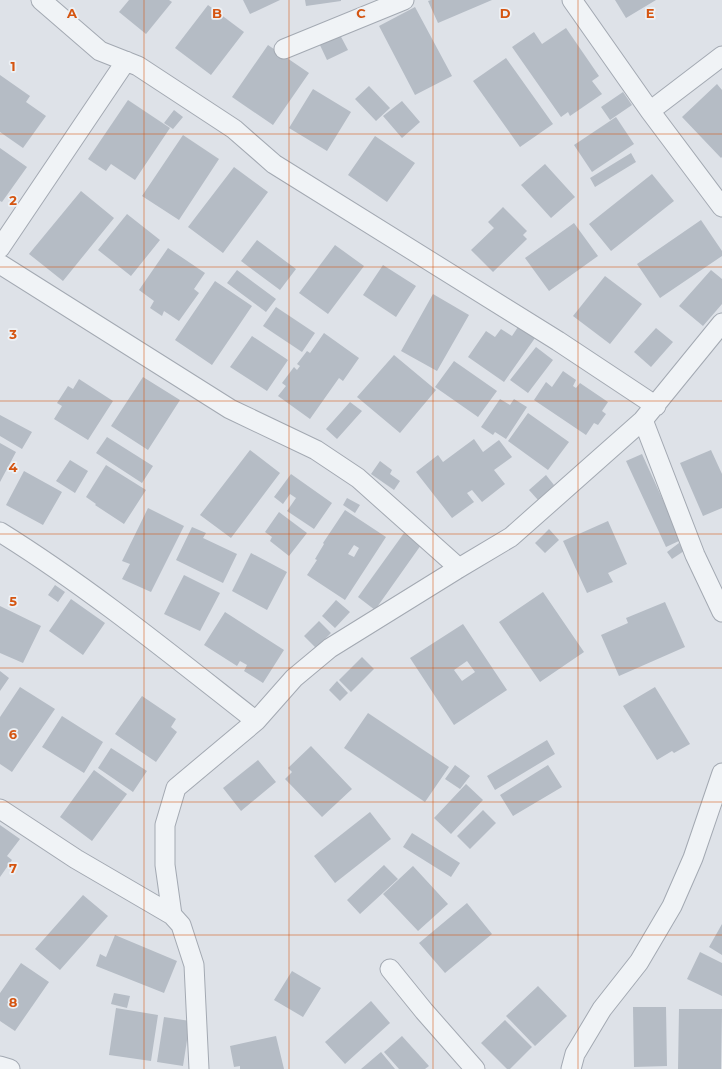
<svg xmlns="http://www.w3.org/2000/svg" width="722" height="1069" viewBox="0 0 722 1069" font-family="Montserrat,sans-serif">
<rect width="100%" height="100%" fill="#dee2e8"/>
<path fill="#b5bcc5" fill-rule="evenodd" d="M129 0H169L172 2 146 34 119 12Z
M243 0H280L250 14Z
M305 0H341V1L306 6Z
M431 0H492L438 23 428 1Z
M615 0H656L626 18Z
M208 5 244 32 211 75 175 48Z
M415 7 452 76 415 95 379 26Z
M566 28 599 76 592 81 602 94 570 116 568 112 561 117 512 47 534 32 542 44Z
M339 33 348 50 327 60 319 43Z
M268 45 309 73 273 125 232 97Z
M506 58 553 124 520 147 473 81Z
M0 75 30 96 26 102 46 116 23 148 0 132Z
M717 84 722 90V157L721 158 682 117Z
M369 86 390 108 376 121 355 99Z
M313 89 351 112 327 151 289 128Z
M623 92 632 105 610 120 601 107Z
M128 100 170 128 135 180 111 164 106 171 88 159Z
M402 101 420 122 402 138 383 116Z
M174 110 183 117 173 129 164 123Z
M616 117 634 144 592 172 574 145Z
M183 135 219 159 179 220 142 196Z
M375 136 415 163 387 202 348 175Z
M0 148 27 167 2 202 0 201Z
M631 153 636 162 595 187 590 178Z
M545 164 575 197 551 218 521 185Z
M234 167 268 192 223 253 188 227Z
M652 174 674 201 611 251 589 224Z
M81 191 114 218 63 281 29 254Z
M503 207 527 231 523 235 527 239 493 272 471 250 494 228 488 222Z
M127 214 160 240 131 276 98 250Z
M701 220 722 251V256L660 298 637 264Z
M574 223 598 256 549 291 525 258Z
M257 240 296 269 280 290 241 261Z
M335 245 364 266 328 314 299 293Z
M168 248 205 273 194 289 199 293 179 321 164 311 162 316 150 308 154 301 139 290Z
M383 265 416 286 396 317 363 295Z
M237 270 276 299 266 312 227 283Z
M711 270 722 279V304L703 326 679 306Z
M605 276 642 304 610 344 573 316Z
M215 281 252 306 212 365 175 340Z
M433 294 469 315 437 371 401 351Z
M276 307 315 333 302 352 263 326Z
M518 327 535 338 504 382 468 357 486 331 495 337 501 329 512 336Z
M656 328 673 342 651 367 634 352Z
M324 333 359 358 343 381 339 378 310 419 278 396 286 386 282 383 294 367 297 370 300 366 297 364 307 351 310 353Z
M252 336 288 360 267 391 230 367Z
M536 347 553 360 528 393 510 380Z
M394 355 436 390 400 433 357 397Z
M454 361 497 391 478 417 435 387Z
M563 371 576 380 573 386 576 388 580 383 608 402 602 411 606 414 598 425 594 423 586 435 534 400 546 382 552 387Z
M143 377 180 400 148 450 111 426Z
M79 379 113 401 88 440 54 419 62 406 57 403 68 386 73 389Z
M500 399 510 405 514 399 527 407 506 439 495 432 493 435 481 427Z
M350 402 362 411 337 439 326 429Z
M528 413 569 442 548 470 508 441Z
M0 415 32 432 22 449 0 436Z
M107 437 153 466 142 483 96 453Z
M474 439 483 452 499 440 512 457 494 470 505 484 482 502 472 490 467 493 474 502 452 518 416 472 438 455 443 462Z
M0 443 16 452 0 482Z
M250 450 280 473 231 538 200 515Z
M711 450 722 474V508L703 516 680 463Z
M642 454 681 540 666 547 626 461Z
M70 460 88 471 75 493 56 481Z
M380 461 392 470 390 474 400 481 394 490 371 474Z
M106 465 146 490 124 524 95 505 96 504 86 497Z
M24 471 62 492 43 525 6 505Z
M291 474 332 503 314 529 287 511 296 498 290 494 283 504 274 497Z
M546 475 554 485 538 500 529 490Z
M347 498 360 505 355 513 343 505Z
M148 508 184 526 151 592 122 579 130 564 122 561Z
M345 510 386 537 345 600 307 575 317 560 315 559 324 544 323 543ZM354 545 359 548 354 557 348 554Z
M279 512 307 533 289 556 270 541 272 537 265 532Z
M608 521 627 564 608 573 613 582 587 593 563 541Z
M192 527 206 533 203 538 237 554 223 583 176 560Z
M549 529 559 540 545 553 535 543Z
M404 533 421 545 375 610 358 597Z
M679 543 684 551 672 559 667 552Z
M251 553 287 572 267 610 232 591Z
M184 575 220 593 200 631 164 614Z
M55 585 65 592 58 602 48 595Z
M543 592 584 652 540 682 499 622Z
M71 599 105 623 83 655 49 631Z
M336 600 350 612 335 628 322 616Z
M665 602 685 647 619 676 601 635 628 623 626 618Z
M0 606 41 626 23 663 0 653Z
M225 612 284 650 263 683 244 671 247 665 240 661 237 666 204 645Z
M319 621 331 633 316 648 304 636Z
M463 624 507 690 454 725 410 658ZM467 661 475 672 462 681 454 670Z
M362 657 374 669 351 692 339 680Z
M0 671 9 678 0 691Z
M337 681 348 693 340 701 329 690Z
M20 687 55 709 12 772 0 764V717Z
M655 687 690 744 674 753 672 751 657 760 623 706Z
M142 696 176 719 171 727 177 732 156 762 115 734Z
M368 713 449 767 425 802 344 748Z
M62 716 103 742 84 773 42 747Z
M547 740 555 754 495 790 487 776Z
M311 746 352 789 322 817 285 779 292 772 288 768Z
M111 748 147 771 133 792 98 768Z
M258 760 276 782 241 811 223 788Z
M455 765 470 776 460 789 445 779Z
M548 765 562 787 513 816 500 795Z
M94 770 127 794 92 841 60 817Z
M466 784 483 800 451 834 434 818Z
M483 810 496 823 470 849 457 836Z
M370 812 391 839 335 883 314 856Z
M0 825 20 839 7 856 12 860 0 877Z
M412 833 460 863 451 877 403 847Z
M384 865 398 879 360 914 347 900Z
M413 866 448 904 418 931 383 894Z
M83 895 108 916 60 970 35 949Z
M467 903 492 934 445 973 419 943Z
M722 924V955L709 947Z
M115 935 177 961 164 993 96 966 100 954 106 957Z
M700 952 722 963V996L687 979Z
M21 963 49 982 15 1031 0 1021V993Z
M292 971 321 988 303 1017 274 1000Z
M538 986 567 1016 535 1046 506 1016Z
M114 993 130 996 127 1008 111 1004Z
M371 1001 390 1023 345 1064 325 1042Z
M633 1007H666L667 1066 634 1067Z
M116 1008 158 1015 151 1061 109 1055Z
M679 1009H722L721 1069H678Z
M164 1017 190 1021 183 1066 157 1062Z
M505 1020 532 1047 510 1069H507L481 1043Z
M276 1036 284 1069H240V1066L234 1067 230 1046Z
M402 1036 429 1066 425 1069H399L384 1052Z
M381 1052 395 1069H361Z"/>
<g fill="none" stroke-linecap="round" stroke-linejoin="round">
<g stroke="#a3a9b2" stroke-width="21">
<path id="street" d="M41 0 100 51 138 66 234 129 274 164 558 341 656 406
M572 0 650 111 722 207
M284 49 404 0
M650 111 722 56
M0 248 126 61
M0 264 230 409 316 450 358 478 459 568
M643 420 695 555 722 612
M0 532C90 588 173 656 256 721
M0 809 76 859 172 915 181 925 194 965 199 1069
M172 915 165 865V825L176 788 256 721 294 678 330 648 459 568 511 537 643 420 722 323
M390 969 424 1011 475 1069
M0 1066 10 1069
M571 1069 575 1054 602 1009 639 962 672 906 693 858 722 773"/>
</g>
<use href="#street" stroke="#f0f3f6" stroke-width="19"/>
</g>
<path fill="none" stroke="#d55511" stroke-width="1" stroke-opacity="0.55" d="M144 0V1069M289 0V1069M433 0V1069M578 0V1069M0 134H722M0 267H722M0 401H722M0 534H722M0 668H722M0 802H722M0 935H722"/>
<g font-size="13" text-anchor="middle" font-weight="bold" fill="#d55511" stroke="#edf1f5" stroke-width="3.5" stroke-linejoin="round" paint-order="stroke">
<text x="72" y="18">A</text>
<text x="217" y="18">B</text>
<text x="361" y="18">C</text>
<text x="505" y="18">D</text>
<text x="650" y="18">E</text>
<text x="13" y="71">1</text>
<text x="13" y="205">2</text>
<text x="13" y="339">3</text>
<text x="13" y="472">4</text>
<text x="13" y="606">5</text>
<text x="13" y="739">6</text>
<text x="13" y="873">7</text>
<text x="13" y="1007">8</text>
</g>
</svg>
